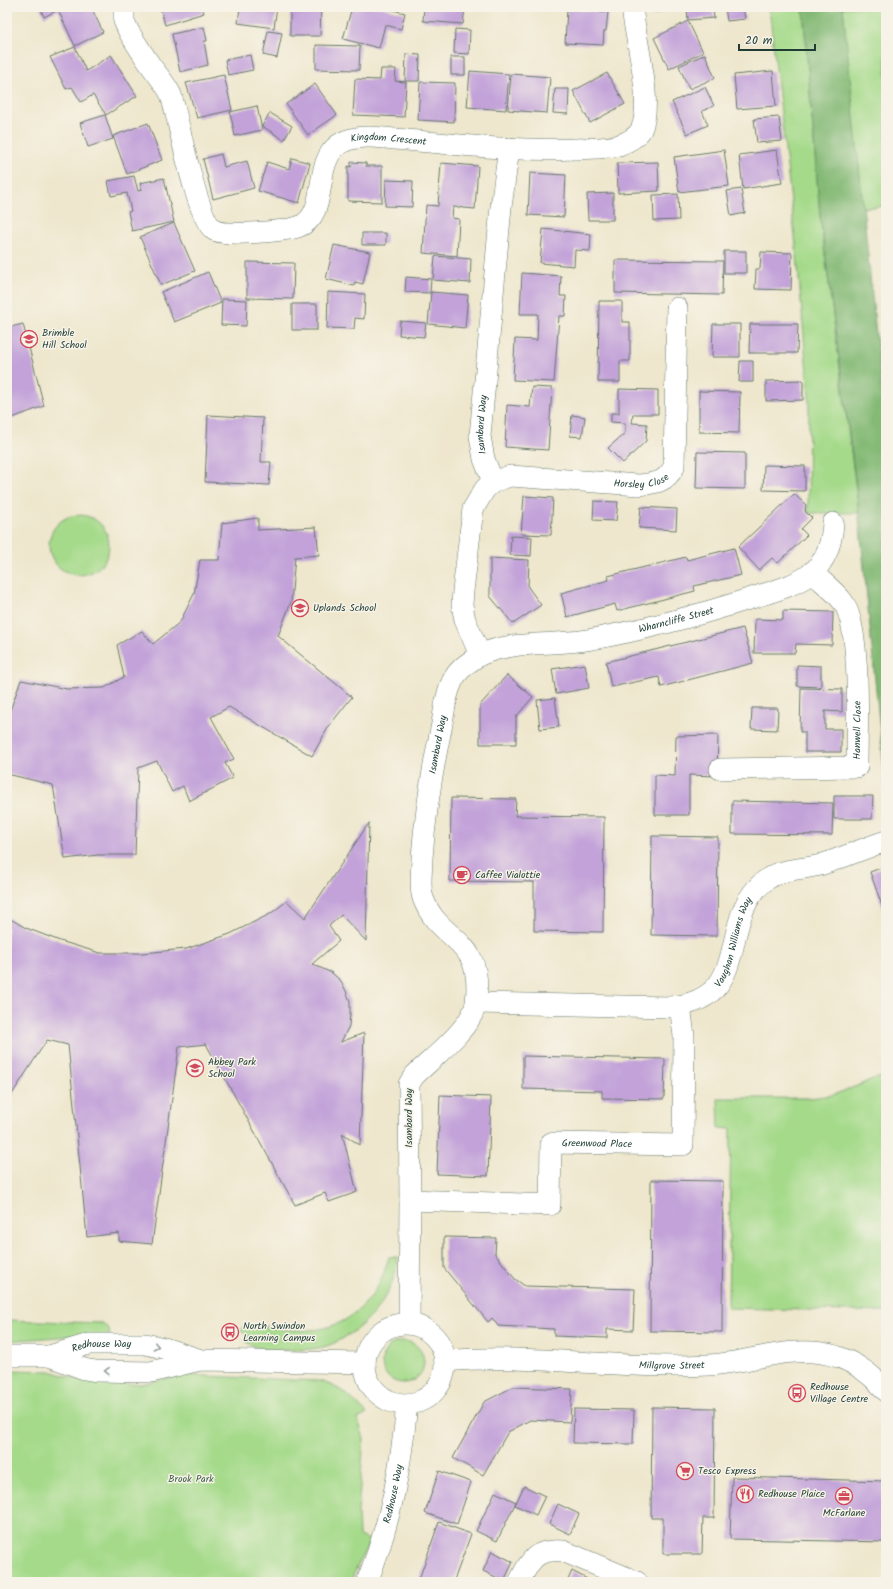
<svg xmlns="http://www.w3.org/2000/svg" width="893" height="1589" viewBox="0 0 893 1589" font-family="Kalam,sans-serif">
<rect width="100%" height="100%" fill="#f7f3e8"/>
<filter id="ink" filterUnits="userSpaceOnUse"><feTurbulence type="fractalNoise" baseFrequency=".025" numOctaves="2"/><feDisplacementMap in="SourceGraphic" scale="8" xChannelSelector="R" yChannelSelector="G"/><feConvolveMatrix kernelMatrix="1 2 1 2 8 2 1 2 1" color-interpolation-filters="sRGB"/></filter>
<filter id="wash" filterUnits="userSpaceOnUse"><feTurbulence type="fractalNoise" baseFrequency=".012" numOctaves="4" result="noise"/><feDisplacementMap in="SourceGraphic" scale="16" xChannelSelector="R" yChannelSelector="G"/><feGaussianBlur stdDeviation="0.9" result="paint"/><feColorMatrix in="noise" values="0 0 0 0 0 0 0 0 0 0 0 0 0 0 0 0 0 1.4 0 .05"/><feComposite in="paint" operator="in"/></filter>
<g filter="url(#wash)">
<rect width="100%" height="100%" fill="#eee7cd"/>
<path fill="#a5da8a" stroke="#628c5f" d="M769 7H803L820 216 859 513H808L809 396 797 255Z
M843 7H886V206L862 208Z
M49 545a30 30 0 1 1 60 0a30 30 0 1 1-60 0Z
M886 1075V1312L728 1308 731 1129 719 1128 718 1098H810L833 1095Z
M389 1257H398C395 1295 366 1329 332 1344 318 1350 302 1350 287 1350 269 1350 261 1352 246 1342L249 1336 241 1331 245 1325C266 1326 288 1331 310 1330 352 1328 379 1296 389 1257Z
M7 1320 102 1323 109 1329 110 1336H71L7 1341Z
M382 1362a21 21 0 1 1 42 0a21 21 0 1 1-42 0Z
M7 1370 50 1371 77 1379 107 1383 141 1384 183 1375 318 1381C339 1385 353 1399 367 1414L358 1419 364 1439 358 1511 359 1536 370 1540 350 1582H7Z"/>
<path fill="#84ba76" stroke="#527c55" d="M803 7H843L886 434V792L856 486 820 216Z"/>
<g id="blocks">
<path fill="#c2a2d9" d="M40 7H59L60 10 66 7H91L103 32 75 46 58 10 44 17Z
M160 7H202L204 13 165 25Z
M240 7H277L274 28 238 23Z
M290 7H321L320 36H290Z
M352 7H381L405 13 401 29 385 25 379 48 343 39Z
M424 7H465L463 24 423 21Z
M654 7H679V11L654 12Z
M687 7H713L714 18 688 20Z
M725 7H743L745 19 727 21Z
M567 9 608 12 606 31H604L603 45 565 43Z
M688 21 703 52 669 69 654 38Z
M204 27 207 41H204L208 65 180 72 172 34Z
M455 29 470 30 469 54 454 53Z
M268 31 282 33 277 58 263 55Z
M316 45 360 46 359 70 316 69Z
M75 47 86 71 111 55 137 96 106 115 93 95 81 102 72 87 66 89 50 57Z
M406 54 420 55 419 81H405Z
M705 54 715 78 689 89 679 66Z
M250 55 253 70 228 75 225 60Z
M451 57H465V75H451Z
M381 69H396L395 81 406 82 404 117 353 115 355 79 380 80Z
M470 71 509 74 506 110 467 107Z
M773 71 776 106 737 109 734 75Z
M607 73 625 104 590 123 573 91Z
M511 74 550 77 547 113 508 110Z
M224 75 232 110 197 118 186 83Z
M420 82 455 83 454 122 418 120Z
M315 84 337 115 308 135 286 104Z
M705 87 714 106 702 111 708 125 687 134 672 102Z
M555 89H569L568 114 553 113Z
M257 106 262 130 235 136 230 112Z
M270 113 292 126 284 140 262 126Z
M105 115 113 139 88 147 80 123Z
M779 117 782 141 757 143 754 119Z
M148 123 162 160 127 174 113 136Z
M724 150 729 186 679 192 674 157Z
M777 150 782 183 743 189 739 155Z
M221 154 224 167 247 161 254 188 213 199 203 159Z
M292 158 310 163 299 203 258 191 267 162 289 169Z
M351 162 366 163V166H382V202L348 201V166L351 167Z
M658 162 659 191 618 193 617 163Z
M441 163 478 166 475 209 453 207 452 218 459 219 457 256 423 253 426 205 438 206Z
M530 173 566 175 564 217 528 215Z
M134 176 138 191 142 190 140 183 164 178 174 222 132 231 128 212 131 211 127 193 111 196 108 181Z
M386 180 413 181 412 207 385 206Z
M741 189 745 213 731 216 727 191Z
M613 193V220H588L587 194Z
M678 194 679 220 654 221 653 195Z
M174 223 195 271 161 285 140 237Z
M543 229 591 234 590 251 575 250 574 266 540 263Z
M362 233H386V245H362Z
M334 245 370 252 363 284 355 282 354 286 326 279Z
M724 251H746V273H724Z
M761 252 792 253 791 290 755 289 756 269H760Z
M435 256 471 259 470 283 433 280Z
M615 260 723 261 722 295 615 293Z
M247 262 294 263 293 299 247 298Z
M208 272 221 303 174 322 161 292Z
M522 273 561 276 560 296H566L565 316H559L554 382 513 380 515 339 537 340 538 314H520Z
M406 277 431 279 430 293 405 292Z
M328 292 365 294 364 319 355 318 354 329 327 328Z
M431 292 468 295 465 328 428 324Z
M222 299 247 300 246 326 221 325Z
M599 301H622V322H630V361H620V382H598Z
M292 304H317V330H292Z
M400 321 426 323 424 337 399 335Z
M23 324 44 406 7 420V328Z
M713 324H740V357H712Z
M750 324H798L797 353H749Z
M740 361H753V382H739Z
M803 380V400L766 401V381Z
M532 387 552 388 548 450 505 447 507 405 530 407Z
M619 389 658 390V414H633L632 423 647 424 646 441 623 463 608 448 625 433V423L611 422V413H619Z
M699 391 740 392 739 433 699 432Z
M208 415 263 418 261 462H271L269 485 205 482Z
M572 415 585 417 582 437 570 436Z
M697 452 745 453V489L696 488Z
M764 465 805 466V491L763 490Z
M794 494 806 505 805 511 812 518 801 529 807 535 778 563 772 558 759 570 738 547Z
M524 496 553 498 551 535 521 534Z
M594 501 618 502 616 521 593 520Z
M641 507 677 509 676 530 639 528Z
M258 518V530L316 527 319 555 295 557 291 602 278 636 352 697 329 726 312 756 229 707 211 717 234 759 225 763 233 778 189 801 183 786 172 792 157 761 138 768 135 855H98L65 859 53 785 7 774V719L21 680 67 689 104 688 124 677 117 645 142 631 153 644 180 622 194 594 200 560H219L222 523Z
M511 536 532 537 531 556 510 555Z
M734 548 741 575 694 586 695 591 617 611 615 604 567 617 561 593 609 580 608 576 686 557 687 560Z
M490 558 529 560 528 587 541 605 513 624 490 596Z
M783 611 833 612 832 645 796 644 795 653H754L755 619 783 620Z
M743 628 753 663 661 687 659 677 611 687 606 662Z
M585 664 589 688 556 694 552 669Z
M797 665 821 666V687L797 686Z
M507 675 533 697 516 717V744H480V705Z
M801 688 842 689V712L825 711V729H841V752H805V732H800Z
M555 698 559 727 540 729 537 700Z
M752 708H778L777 730 751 729Z
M718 735 717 776 689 775V815H655V775L675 776 676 736Z
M834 796H873L872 819H834Z
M451 798 516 799 515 816 604 817 603 932 534 931V882L450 881Z
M732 801 833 803 832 835 732 834Z
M369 823 366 941 341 915 329 926 339 941 312 964 332 973 341 981 346 991 350 1001V1014L349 1026 341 1042 364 1033 360 1145 342 1133 357 1192 329 1202 325 1193 295 1205 206 1044 179 1047 152 1244 119 1241V1233L87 1237 68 1045 47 1040 7 1102V917L26 928 60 941 100 953H142L186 949 230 934 270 914 287 901 305 918Z
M652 836 718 837 717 936 651 935Z
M886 866V917L870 872Z
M523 1056 665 1059 664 1099 602 1098V1091L523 1089Z
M440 1095 491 1097 488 1176 437 1174Z
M651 1180 723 1181 722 1332 650 1331Z
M444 1237 496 1238 495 1254 515 1279 525 1286 635 1289 633 1330 607 1329V1338L554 1336V1329L498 1326 492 1318 488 1322 444 1268Z
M513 1387 572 1389 570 1422 530 1420 508 1432 483 1475 453 1458 484 1402Z
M652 1407 715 1408 714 1518H703L702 1554H663V1518H651Z
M574 1409 634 1410 633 1444 573 1443Z
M439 1471 471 1482 457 1524 425 1513Z
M732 1477 886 1481V1542L730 1539Z
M524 1486 545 1496 536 1515 515 1505Z
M495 1492 516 1502 497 1541 476 1531Z
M558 1504 579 1514 570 1534 549 1524Z
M439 1522 471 1534 456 1575 453 1582H418Z
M492 1551 513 1562 504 1581 483 1571Z
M572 1571 593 1582H567Z"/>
</g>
</g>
<g filter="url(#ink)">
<use href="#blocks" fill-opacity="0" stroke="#67786a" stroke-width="1"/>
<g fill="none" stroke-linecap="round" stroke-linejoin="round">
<g stroke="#67786a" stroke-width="22">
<g id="minor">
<path id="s1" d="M124 7V21L129 32C137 45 145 58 154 70 160 78 167 86 171 95 179 120 196 218 214 230 224 237 285 231 298 227 339 212 298 135 371 137 438 142 507 152 574 149 589 148 605 149 619 145 628 142 636 138 641 130 654 102 635 39 632 7"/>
<path id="s2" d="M493 482 510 476 639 485C656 483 665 483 674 467L677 308"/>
<path id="s3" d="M480 655C512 640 552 646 587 640 644 630 700 615 755 597 774 591 797 585 813 572 827 559 832 541 833 523"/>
<path id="s4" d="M720 769 857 767C857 732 862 628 843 602 835 591 822 582 812 572"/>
<path id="s5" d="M476 1003 669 1007C757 999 714 919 766 880 782 868 802 870 820 865 843 858 864 848 886 841"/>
<path id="s6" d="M410 1200 550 1205 551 1143 683 1145 684 1036 680 1006"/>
<path id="s7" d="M409 1324 410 1200 409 1084 414 1076C431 1059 473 1027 476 1003 484 934 440 945 423 898 419 886 422 871 422 858 425 815 432 772 441 729 444 714 445 696 452 682 457 670 469 662 480 655L465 620 462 605 463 591 473 509 485 489 493 482 484 459 480 436 501 207 509 148"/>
<circle cx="405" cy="1364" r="40"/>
<path d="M7 1356H49L84 1369 96 1371 151 1372 200 1360 365 1363"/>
<path id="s8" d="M49 1356 89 1344H145L164 1348 198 1359"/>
<path id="s9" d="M445 1361C532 1353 620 1370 708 1365 749 1363 781 1347 822 1353 848 1357 869 1371 886 1391"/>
<path id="s10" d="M367 1582C391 1521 401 1468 407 1404"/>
<path d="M519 1582C531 1559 535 1549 563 1551L637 1582"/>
</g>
</g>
<use href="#minor" stroke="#fff" stroke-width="21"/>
</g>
<defs><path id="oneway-chevron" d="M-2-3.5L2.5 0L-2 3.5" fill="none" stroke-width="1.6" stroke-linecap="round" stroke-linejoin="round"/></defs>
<g stroke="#8f9e9a">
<use href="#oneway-chevron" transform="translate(156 1346) rotate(13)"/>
<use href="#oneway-chevron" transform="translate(107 1371) rotate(-179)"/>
</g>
</g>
<defs>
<g id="school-ring" transform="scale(0.9)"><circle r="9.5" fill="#f7f3e8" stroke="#d1495b" stroke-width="1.5"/><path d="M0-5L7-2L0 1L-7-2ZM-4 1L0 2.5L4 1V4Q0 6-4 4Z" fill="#d1495b"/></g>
<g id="cafe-ring" transform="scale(0.9)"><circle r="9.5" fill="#f7f3e8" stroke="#d1495b" stroke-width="1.5"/><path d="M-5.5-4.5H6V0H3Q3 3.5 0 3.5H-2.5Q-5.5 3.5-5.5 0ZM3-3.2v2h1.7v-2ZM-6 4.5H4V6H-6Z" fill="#d1495b"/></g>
<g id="bus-ring" transform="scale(0.9)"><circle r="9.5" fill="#f7f3e8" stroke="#d1495b" stroke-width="1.5"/><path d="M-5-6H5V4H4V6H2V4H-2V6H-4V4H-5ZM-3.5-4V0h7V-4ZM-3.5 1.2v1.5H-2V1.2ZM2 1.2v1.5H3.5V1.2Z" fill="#d1495b"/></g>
<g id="supermarket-ring" transform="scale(0.9)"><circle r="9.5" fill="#f7f3e8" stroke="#d1495b" stroke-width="1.5"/><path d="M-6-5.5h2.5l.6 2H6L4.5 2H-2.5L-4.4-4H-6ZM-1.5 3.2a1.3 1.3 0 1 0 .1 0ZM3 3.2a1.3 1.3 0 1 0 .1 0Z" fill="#d1495b"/></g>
<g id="restaurant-ring" transform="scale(0.9)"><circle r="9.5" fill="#f7f3e8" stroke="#d1495b" stroke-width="1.5"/><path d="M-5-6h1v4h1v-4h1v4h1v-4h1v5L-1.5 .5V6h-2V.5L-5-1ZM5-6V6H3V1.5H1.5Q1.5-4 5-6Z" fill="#d1495b"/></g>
<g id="office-ring" transform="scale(0.9)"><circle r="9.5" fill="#f7f3e8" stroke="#d1495b" stroke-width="1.5"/><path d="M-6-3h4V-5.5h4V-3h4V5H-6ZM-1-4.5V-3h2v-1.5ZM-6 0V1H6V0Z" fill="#d1495b"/></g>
</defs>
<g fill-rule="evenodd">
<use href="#school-ring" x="29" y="339"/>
<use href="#school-ring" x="300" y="608"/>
<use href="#cafe-ring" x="462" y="875"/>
<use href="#school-ring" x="195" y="1068"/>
<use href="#bus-ring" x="230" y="1332"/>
<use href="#bus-ring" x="797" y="1393"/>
<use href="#supermarket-ring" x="685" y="1471"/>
<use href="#restaurant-ring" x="745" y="1494"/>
<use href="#office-ring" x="844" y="1496"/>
</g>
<g text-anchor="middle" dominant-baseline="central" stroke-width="3" stroke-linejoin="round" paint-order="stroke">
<g font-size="10" fill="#1f3d34" stroke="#f7f3e8">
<text stroke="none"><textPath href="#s1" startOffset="477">Kingdom Crescent</textPath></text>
<text stroke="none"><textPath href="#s7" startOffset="972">Isambard Way</textPath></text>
<text stroke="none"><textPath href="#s2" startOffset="150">Horsley Close</textPath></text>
<text stroke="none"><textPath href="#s3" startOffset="200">Wharncliffe Street</textPath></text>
<text stroke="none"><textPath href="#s4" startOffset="174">Hanwell Close</textPath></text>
<text stroke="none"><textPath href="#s7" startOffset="625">Isambard Way</textPath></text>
<text stroke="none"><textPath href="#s5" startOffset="294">Vaughan Williams Way</textPath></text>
<text transform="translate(409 1118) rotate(-90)">Isambard Way</text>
<text stroke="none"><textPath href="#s6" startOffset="248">Greenwood Place</textPath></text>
<text stroke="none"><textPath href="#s8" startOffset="54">Redhouse Way</textPath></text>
<text stroke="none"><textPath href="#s9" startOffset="227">Millgrove Street</textPath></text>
<text stroke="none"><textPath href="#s10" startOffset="92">Redhouse Way</textPath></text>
</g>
<g font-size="10" fill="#1f3d34" stroke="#f7f3e8" text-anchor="start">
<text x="42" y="333">Brimble<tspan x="42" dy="12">Hill School</tspan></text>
<text x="313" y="608">Uplands School</text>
<text x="475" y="875">Caffee Vialottie</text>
<text x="208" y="1062">Abbey Park<tspan x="208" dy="12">School</tspan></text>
<text x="243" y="1326">North Swindon<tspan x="243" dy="12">Learning Campus</tspan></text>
<text x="810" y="1387">Redhouse<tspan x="810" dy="12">Village Centre</tspan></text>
<text x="698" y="1471">Tesco Express</text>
<text x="758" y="1494">Redhouse Plaice</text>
<text x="844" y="1513" text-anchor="middle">McFarlane</text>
</g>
<g font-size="10" fill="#3a5c45" stroke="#f7f3e8">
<text x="191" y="1479">Brook Park</text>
</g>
</g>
<rect width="893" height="1589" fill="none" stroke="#f7f3e8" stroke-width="24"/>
<path d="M739 44v6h76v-6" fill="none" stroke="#1f3d34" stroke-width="2"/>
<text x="745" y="44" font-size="12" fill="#1f3d34" stroke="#f7f3e8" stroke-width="3" paint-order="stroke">20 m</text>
</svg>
